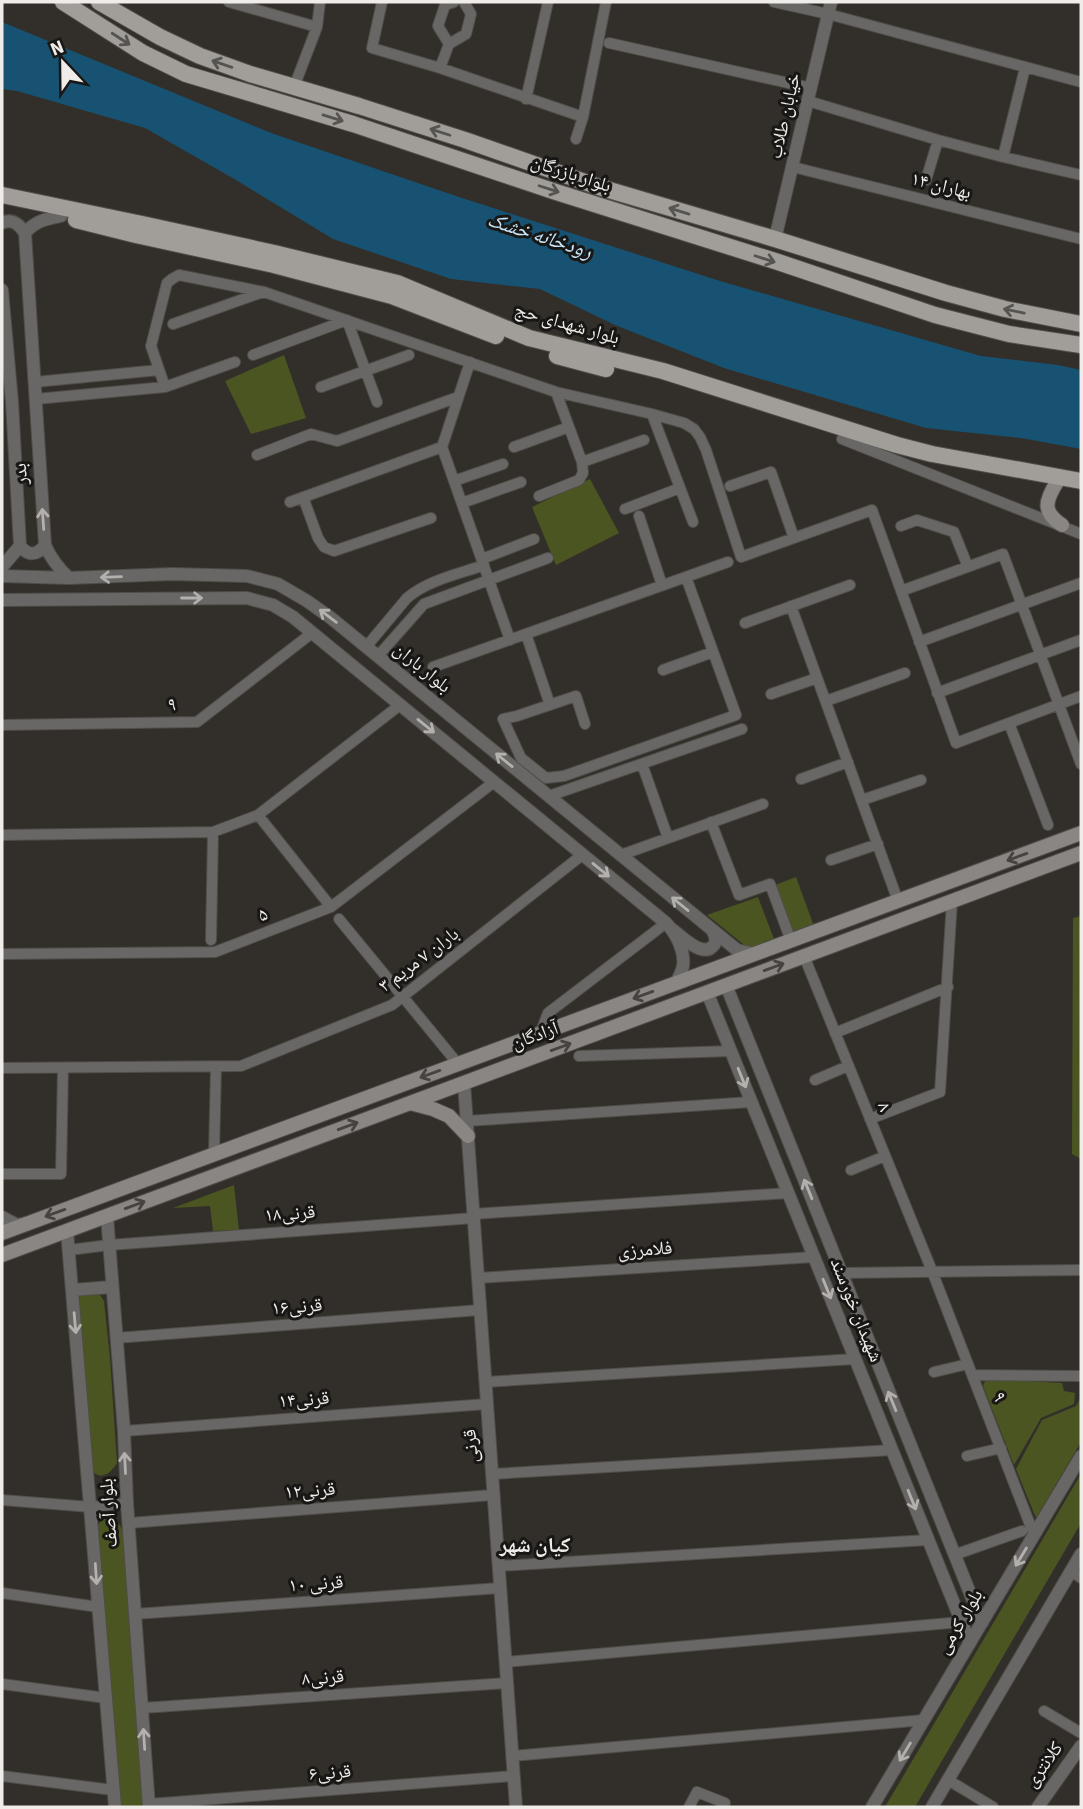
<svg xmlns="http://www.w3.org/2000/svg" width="1083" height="1809" viewBox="0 0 1083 1809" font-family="'Source Sans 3','Noto Naskh Arabic',sans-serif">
<rect width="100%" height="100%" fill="#322f2a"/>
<path fill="#4b5522" d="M284 355 306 418 251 434 225 381Z
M590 479 619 533 556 565 532 507Z
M796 877 815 929 794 937 775 885Z
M758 897 774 939 764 942 767 948 753 952 707 915Z
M1081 916V1159L1072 1154 1073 918Z
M234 1185 239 1230 213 1231 210 1206 173 1208Z
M98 1292 104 1301 110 1358 117 1463C110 1475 98 1482 90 1467L76 1307 81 1293Z
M986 1379 1062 1383 1064 1391 1075 1393 1074 1404 1041 1418 1014 1465 983 1386Z
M1081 1397V1442L1036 1518 1016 1469 1042 1420 1076 1406Z
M1081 1474V1523L915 1807H885Z
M104 1518C116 1517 122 1525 124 1537L143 1807H119L96 1531 100 1521Z"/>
<path fill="#175272" d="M2 22 271 133 456 196 720 281 981 356 1058 365 1081 370V449L1021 438 926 428 724 368 615 325 540 289 451 279 333 239 236 180 145 128 17 91 2 89Z"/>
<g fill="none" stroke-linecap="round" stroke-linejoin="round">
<g stroke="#504d49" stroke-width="12">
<path id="minor" d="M229 2 317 27
M382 2 372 48 440 68 583 117
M774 2 828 14 1081 82
M609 43 811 88
M449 44 438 26 445 5 454 2
M440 68 449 44 466 34 471 14 464 2
M294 87 317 27 320 2
M526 99 548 2
M808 101 938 140 1003 157 1081 175
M576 139 583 117 606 2
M1003 157 1025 68
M793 167 1081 239
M926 180 938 140
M173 324 263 292
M253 355 347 320 377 402
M235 362 165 387 151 346 167 283 172 279 179 275 264 292 556 392 652 414 684 423 694 429 700 437 706 450 741 557 872 510 956 743 1081 696
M470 362 442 447 510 640
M35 382 159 370
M321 387 409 355
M36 399 165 387
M652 414 693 522
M842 439 1081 534
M514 447 569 427
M257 455 311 434 337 441 458 397
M582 462 644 440
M454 481 503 464
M730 486 771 472 794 538
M539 496 579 480 583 473 582 462 556 392
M303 497 318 538 324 547 334 551 431 518
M290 502 442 447
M462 503 521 482
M625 509 680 488
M639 516 662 585
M901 526 917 520 954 532 968 567
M482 559 534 539
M901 591 1003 554 1081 764
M791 606 898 901
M745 623 850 585
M526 634 550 705
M919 642 1081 583
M366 647 407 598C428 580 459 574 484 565
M378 656 424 604 548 558
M433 667 728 562
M663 670 713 652
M937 693 1081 640
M771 694 817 678
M826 701 905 673
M1009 723 1048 825
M585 724 576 696 517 716 503 719 521 758 546 778 564 776 736 715 686 577
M2 725 197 722 312 633
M642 764 668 838
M801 779 848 762
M549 796 742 729
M862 800 921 780
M258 815 331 907
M711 822 739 895 770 884 791 941
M2 835 213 832 258 815 400 705
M621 855 763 804
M831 860 878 844
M339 919 458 1064
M211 940 213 832
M2 954 215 952 331 907 494 782
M804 956 932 1271 1034 1535
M835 1033 948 987
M540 1034 548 1013 666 923
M579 1056 731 1051
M2 1068 241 1066 392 1005 582 855
M815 1080 848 1066
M870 1119 940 1092 952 901
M467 1121 751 1102
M214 1154 216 1066
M851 1170 885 1156
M2 1174H61L63 1068
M473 1214 788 1193
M69 1250 109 1245 474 1218
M841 1273 1081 1270
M478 1278 814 1257
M116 1338 480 1310
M934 1372 968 1364
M972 1375 1081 1376
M485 1382 855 1359
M124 1431 487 1404
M967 1456 1001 1448
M492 1474 892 1450
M2 1500 91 1507 127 1503
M129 1523 493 1495
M954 1555 1022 1531
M499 1566 928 1540
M1071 1571 1081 1578
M2 1593 98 1607
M135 1614 500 1588
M505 1662 961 1622 978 1615
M2 1684 106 1698
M142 1708 507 1683
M1044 1711 1081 1733
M512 1756 924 1720
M2 1776 113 1790
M948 1780 993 1807
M149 1804 513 1776
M689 1807 697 1792 725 1803"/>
</g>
<g stroke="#504d49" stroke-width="14">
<path id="tertiary" d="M61 216C46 219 35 221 25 233L45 545C51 559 58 568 69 578
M2 223C12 218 19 224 25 233
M775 239 831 2
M2 290 12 402 20 546 2 567
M20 546C28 556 37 556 45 545
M2 576 69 578 172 574 247 576 278 584 307 601 331 618 737 950 756 954
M2 600 247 598 273 605 293 617 666 923C676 933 685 951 683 966 682 972 679 977 676 983
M673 930C682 937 703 958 713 946 718 941 715 935 712 930
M726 985 982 1623
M707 992 970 1643
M464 1083 516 1807
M107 1216 124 1431 127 1503 149 1807
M2 1217 17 1225 26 1223
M67 1231 115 1807
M72 1290 112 1287
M872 1807 1081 1456
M932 1807 1081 1554
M1038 1807 1081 1746"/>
</g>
<g stroke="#504d49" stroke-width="16">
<path id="secondary" d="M1057 482C1045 501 1042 512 1062 525
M410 1103 433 1109 449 1116 468 1136
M2 1233 1081 833
M2 1255 1081 853"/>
</g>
<g stroke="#504d49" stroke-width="18">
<path id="primary" d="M63 2 143 53 186 74 353 124 556 192 778 262 935 315 1009 334 1081 345
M99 2 160 37 200 56 250 74 359 106 465 140 599 187 775 239 946 293 1005 309 1081 324
M2 195 142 224 274 253 397 283 529 338 663 371 897 445 932 454 1081 481
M76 220 136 235 274 265 392 296 496 336
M557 356 606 369"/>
</g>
<use href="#minor" stroke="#696765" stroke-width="10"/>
<use href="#tertiary" stroke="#696765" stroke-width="12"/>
<use href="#secondary" stroke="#898683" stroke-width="14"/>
<use href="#primary" stroke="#a19e99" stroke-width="16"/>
</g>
<defs><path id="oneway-shaft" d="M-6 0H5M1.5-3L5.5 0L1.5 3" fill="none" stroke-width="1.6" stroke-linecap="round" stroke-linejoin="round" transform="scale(1.75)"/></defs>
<g stroke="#565450">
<use href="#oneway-shaft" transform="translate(121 39) rotate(33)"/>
<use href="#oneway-shaft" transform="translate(222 64) rotate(-161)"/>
<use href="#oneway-shaft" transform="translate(333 118) rotate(17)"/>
<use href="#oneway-shaft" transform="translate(440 132) rotate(-162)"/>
<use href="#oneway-shaft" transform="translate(549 189) rotate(18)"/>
<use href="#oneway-shaft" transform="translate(679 211) rotate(-163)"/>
<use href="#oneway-shaft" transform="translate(765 259) rotate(18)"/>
<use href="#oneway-shaft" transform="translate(1014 311) rotate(-168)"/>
</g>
<g stroke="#b3b0ae">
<use href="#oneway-shaft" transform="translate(43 519) rotate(-94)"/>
<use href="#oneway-shaft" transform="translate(111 577) rotate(178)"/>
<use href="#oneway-shaft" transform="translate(192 598)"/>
<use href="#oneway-shaft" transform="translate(328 616) rotate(-143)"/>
<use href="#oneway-shaft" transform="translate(426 726) rotate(39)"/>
<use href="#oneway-shaft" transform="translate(504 760) rotate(-141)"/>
<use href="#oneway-shaft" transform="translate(601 870) rotate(39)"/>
<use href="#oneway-shaft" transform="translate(680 904) rotate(-141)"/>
<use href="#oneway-shaft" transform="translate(742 1078) rotate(68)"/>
<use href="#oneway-shaft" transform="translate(808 1189) rotate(-112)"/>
<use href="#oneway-shaft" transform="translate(827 1289) rotate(68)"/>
<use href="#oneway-shaft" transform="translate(75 1323) rotate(85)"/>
<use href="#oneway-shaft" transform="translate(892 1401) rotate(-112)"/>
<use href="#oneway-shaft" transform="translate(125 1463) rotate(-93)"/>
<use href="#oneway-shaft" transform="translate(912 1500) rotate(68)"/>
<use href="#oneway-shaft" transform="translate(1021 1557) rotate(121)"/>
<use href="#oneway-shaft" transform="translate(96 1574) rotate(86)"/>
<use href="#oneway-shaft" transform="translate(144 1739) rotate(-94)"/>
<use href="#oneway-shaft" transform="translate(905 1752) rotate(121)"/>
</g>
<g stroke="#464341">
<use href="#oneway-shaft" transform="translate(1017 857) rotate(160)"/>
<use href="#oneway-shaft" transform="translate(774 967) rotate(-20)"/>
<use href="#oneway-shaft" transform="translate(643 995) rotate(160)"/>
<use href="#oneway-shaft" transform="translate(561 1047) rotate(-20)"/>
<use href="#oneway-shaft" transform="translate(430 1074) rotate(160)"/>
<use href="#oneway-shaft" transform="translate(348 1126) rotate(-20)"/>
<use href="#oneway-shaft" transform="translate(135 1205) rotate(-20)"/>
<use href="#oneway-shaft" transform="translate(55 1213) rotate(160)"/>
</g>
<g text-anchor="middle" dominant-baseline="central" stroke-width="6" stroke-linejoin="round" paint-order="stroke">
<g font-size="19" fill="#efece9" stroke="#191715">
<text transform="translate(785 116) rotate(-77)">خیابان طلاب</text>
<text transform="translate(571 174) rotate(18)">بلوار بازرگان</text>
<text transform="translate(941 186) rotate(14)">بهاران ۱۴</text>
<text transform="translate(567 324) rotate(16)">بلوار شهدای حج</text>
<text transform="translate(21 474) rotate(-94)">بدر</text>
<text transform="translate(422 668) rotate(39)">بلوار باران</text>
<text transform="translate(172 705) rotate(-1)">۹</text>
<text transform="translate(263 915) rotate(-21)">۵</text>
<text transform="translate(419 960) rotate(-37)">باران ۷ مریم ۳</text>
<text transform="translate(535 1036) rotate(-20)">آزادگان</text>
<text transform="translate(884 1107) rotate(68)">۸</text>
<text transform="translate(290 1214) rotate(-4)">قرنی۱۸</text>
<text transform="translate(645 1250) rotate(-4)">فلامرزی</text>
<text transform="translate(297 1307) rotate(-4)">قرنی۱۶</text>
<text transform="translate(856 1310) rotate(68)">شهیدان خورسند</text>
<text transform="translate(999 1397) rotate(69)">۹</text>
<text transform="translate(304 1400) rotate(-4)">قرنی۱۴</text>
<text transform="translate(471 1446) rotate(-94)">قرنی</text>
<text transform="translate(310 1491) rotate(-4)">قرنی۱۲</text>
<text transform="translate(109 1513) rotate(-94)">بلوار آصف</text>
<text transform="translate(316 1584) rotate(-4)">۱۰ قرنی</text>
<text transform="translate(960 1622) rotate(-59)">بلوار کرمی</text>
<text transform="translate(323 1678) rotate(-4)">قرنی۸</text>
<text transform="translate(1044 1765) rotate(-54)">کلانتری</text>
<text transform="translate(330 1773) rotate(-4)">قرنی۶</text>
</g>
<g font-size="21" font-style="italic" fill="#c6e5fa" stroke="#191715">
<text transform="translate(540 235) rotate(18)">رودخانه خشک</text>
</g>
<g font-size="21" font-weight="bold" fill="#efece9" stroke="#191715">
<text x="535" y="1545">کیان شهر</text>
</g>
</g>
<rect width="1083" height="1809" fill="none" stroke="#efece9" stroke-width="7"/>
<g transform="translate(63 63) rotate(338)" stroke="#191715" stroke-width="5" paint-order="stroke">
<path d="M0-5L12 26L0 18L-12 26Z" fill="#efece9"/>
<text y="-10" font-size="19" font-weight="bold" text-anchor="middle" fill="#efece9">N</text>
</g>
</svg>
